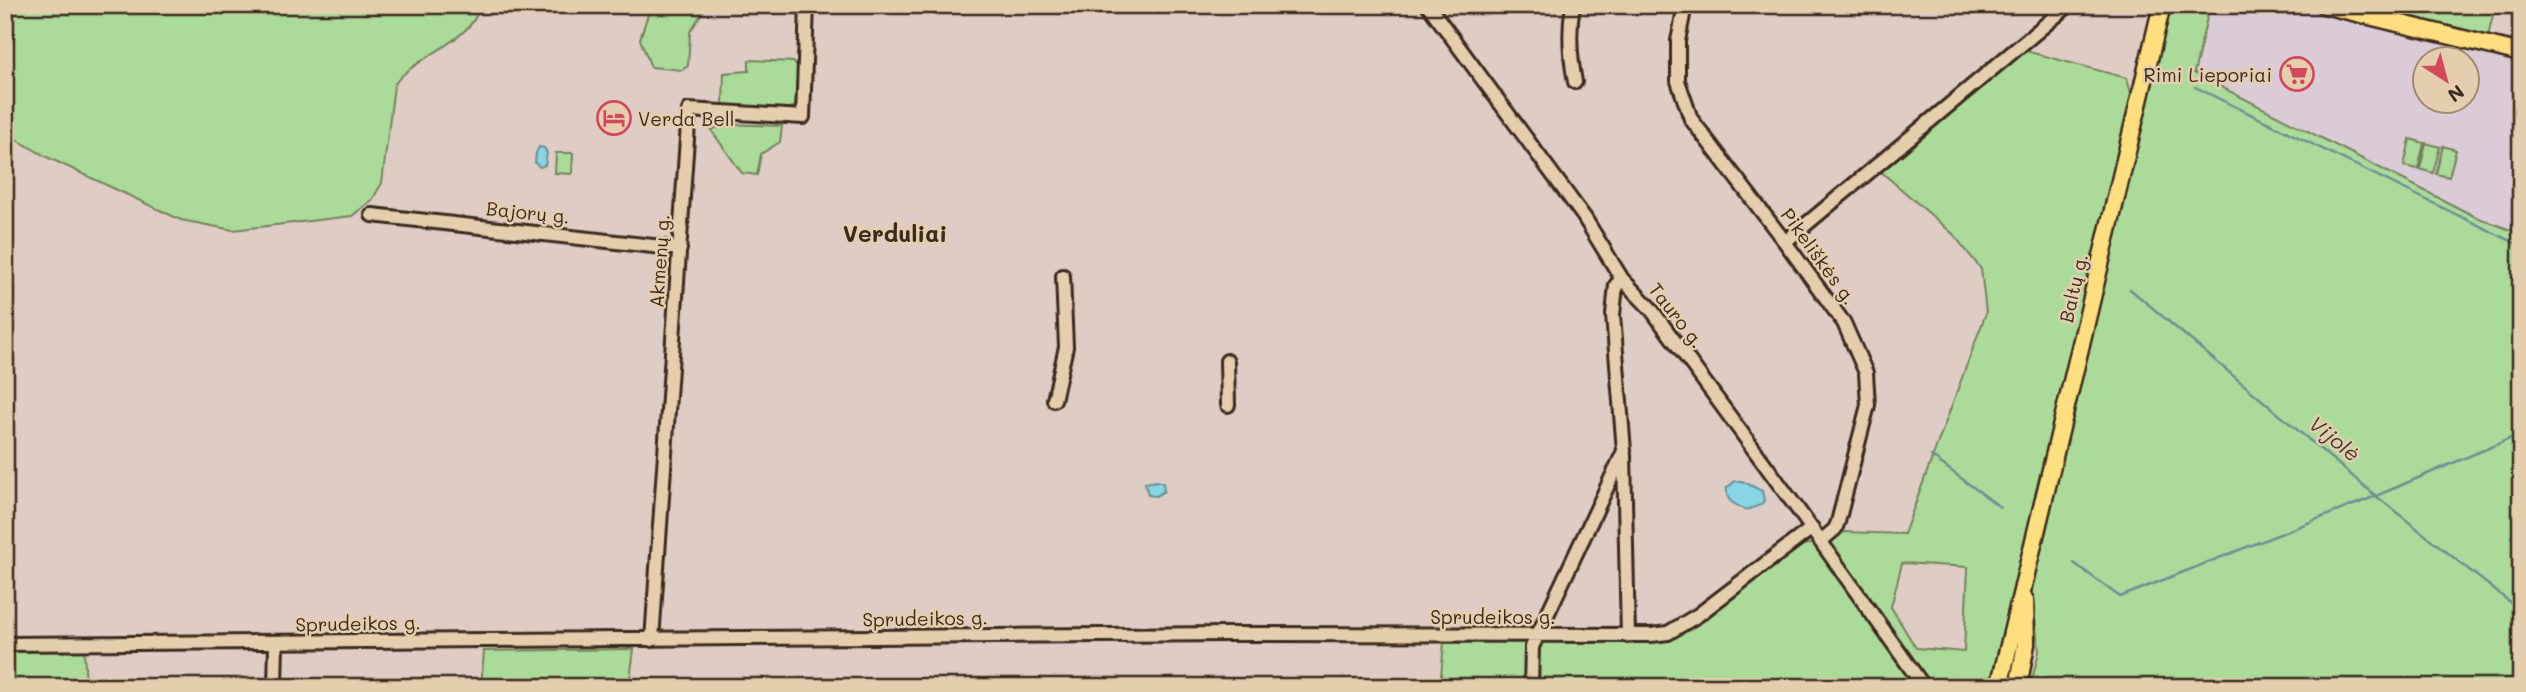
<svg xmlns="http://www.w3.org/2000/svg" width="2526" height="692" viewBox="0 0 2526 692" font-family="Mali,sans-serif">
<rect width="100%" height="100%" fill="#dfccc5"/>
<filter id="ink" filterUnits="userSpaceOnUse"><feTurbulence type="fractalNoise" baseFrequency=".0143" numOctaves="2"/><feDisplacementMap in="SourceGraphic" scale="14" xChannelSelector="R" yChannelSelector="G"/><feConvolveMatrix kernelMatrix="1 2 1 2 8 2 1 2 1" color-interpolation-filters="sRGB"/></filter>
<g filter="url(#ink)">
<path fill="#dbcbd6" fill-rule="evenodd" d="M2210 5H2289L2521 59V234L2476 217 2194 73ZM2424 60H2466V102H2424Z"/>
<path fill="#abdb9a" stroke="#73825c" stroke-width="2" fill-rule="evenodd" d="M5 5H480C473 42 415 55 394 85L382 183 372 200 352 216 233 230 181 220 49 158 5 133Z
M651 5H707L690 32 688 66 682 70 651 67 640 39Z
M2168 5H2210L2194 73 2476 217 2521 234V687H2030L2039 652 2031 586Z
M2356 5H2495L2488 37Z
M2022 50 2127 78 2131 93 2125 134 1994 687H1929L1831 549 1832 541 1842 532 1904 534 1986 313 1981 269 1953 234 1878 169ZM1902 563 1968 567 1964 652 1916 648 1891 607Z
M749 60 793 62 798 67 795 106 785 110 723 105 724 73 749 71Z
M725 124 782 126 780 142 761 154 757 175 742 173 711 130Z
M2410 139 2424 143 2418 169 2404 166Z
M2426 143 2440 147 2433 173 2420 169Z
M2443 146 2456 150 2449 177 2436 174Z
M556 153H573L572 174 555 173Z
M1817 543 1918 687H1535V651L1541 642 1670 641 1802 545Z
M1525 642 1524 687H1440L1444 643Z
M5 649H84L86 687H5Z
M634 649 629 687H481L484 651Z"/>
<path fill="#87d5e5" stroke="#699195" stroke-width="2" d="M539 147 544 148 547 153 545 165 540 167 535 163 536 153Z
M1156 481 1163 483 1164 491 1156 496 1148 495 1145 483Z
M1735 481H1742L1762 491 1764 500 1761 505 1746 510C1735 504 1725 502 1727 488Z"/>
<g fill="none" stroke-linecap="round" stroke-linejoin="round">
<path stroke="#699195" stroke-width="2.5" d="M2195 87 2521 246
M2130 289 2376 496 2521 611
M1931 456 2000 507
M2074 563 2120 597 2376 496 2521 434"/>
<g stroke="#3b2a1e" stroke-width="18">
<path id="minor" d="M1428 5 1584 217 1622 279 1651 309 1799 511 1924 687
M1573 5C1568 32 1570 56 1575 82
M1685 5 1678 41V81L1691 119 1785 242 1844 323 1866 373 1868 405 1838 522 1835 529 1821 541
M372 215 680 249
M1785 242 2069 5
M1227 361 1228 405
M1054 400 1066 347 1063 276
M1624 455 1628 636
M652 640 689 110 803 117 807 5
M5 644 1228 634 1651 635 1668 633 1698 615 1812 528
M275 687 276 643
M1531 687 1532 647 1624 451 1613 315 1616 285 1622 279"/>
</g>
<g stroke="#3b2a1e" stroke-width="21">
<path id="major" d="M2324 5 2521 53
M1999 687 2162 5
M2018 687 2026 644 2025 600"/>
</g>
<use href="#minor" stroke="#e4ceae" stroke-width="12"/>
<use href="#major" stroke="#fedf80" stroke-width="16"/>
</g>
</g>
<defs>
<g id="supermarket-ring" transform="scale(1.75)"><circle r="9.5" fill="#e4ceae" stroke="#d1495b" stroke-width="1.5"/><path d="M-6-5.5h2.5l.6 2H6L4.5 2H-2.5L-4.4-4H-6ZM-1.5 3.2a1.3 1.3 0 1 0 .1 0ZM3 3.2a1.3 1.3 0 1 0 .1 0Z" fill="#d1495b"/></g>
<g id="hotel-ring" transform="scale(1.75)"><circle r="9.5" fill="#e4ceae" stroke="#d1495b" stroke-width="1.5"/><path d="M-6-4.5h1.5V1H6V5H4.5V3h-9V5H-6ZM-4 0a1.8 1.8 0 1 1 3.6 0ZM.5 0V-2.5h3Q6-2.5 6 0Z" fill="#d1495b"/></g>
</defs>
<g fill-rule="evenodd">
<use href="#supermarket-ring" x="2297" y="74"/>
<use href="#hotel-ring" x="614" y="118"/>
</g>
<g text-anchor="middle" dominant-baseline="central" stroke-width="5" stroke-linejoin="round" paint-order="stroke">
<g font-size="19" fill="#3b2a1e" stroke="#e4ceae" text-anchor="end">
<text x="2272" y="74">Rimi Lieporiai</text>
<text x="638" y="118" text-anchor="start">Verda Bell</text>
</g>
<g font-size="19" fill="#3b2a1e" stroke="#e4ceae">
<text transform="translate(528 212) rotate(6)">Bajorų g.</text>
<text transform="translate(1819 256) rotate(54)">Pikeliškės g.</text>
<text transform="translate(659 261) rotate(-86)">Akmenų g.</text>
<text transform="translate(2073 288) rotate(-77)">Baltų g.</text>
<text transform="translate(1677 315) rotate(52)">Tauro g.</text>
<text x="1493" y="616">Sprudeikos g.</text>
<text transform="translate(925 618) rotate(-1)">Sprudeikos g.</text>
<text transform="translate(358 623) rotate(-1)">Sprudeikos g.</text>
</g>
<g font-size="21" font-style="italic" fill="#433b32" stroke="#e4ceae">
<text transform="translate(2335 438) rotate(39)">Vijolė</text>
</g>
<g font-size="23" font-weight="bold" fill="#3b2a1e" stroke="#e4ceae">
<text x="895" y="233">Verduliai</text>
</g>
</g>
<rect width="2526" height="692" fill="none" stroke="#e4ceae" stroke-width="28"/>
<rect x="14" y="14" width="2498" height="664" fill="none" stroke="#3b2a1e" stroke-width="2.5" filter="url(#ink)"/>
<g transform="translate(2446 80) rotate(144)"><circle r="33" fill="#e4ceae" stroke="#a08c74" stroke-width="2"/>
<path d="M0-5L12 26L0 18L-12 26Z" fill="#d1495b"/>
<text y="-10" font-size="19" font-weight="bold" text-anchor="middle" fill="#3b2a1e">N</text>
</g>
</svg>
